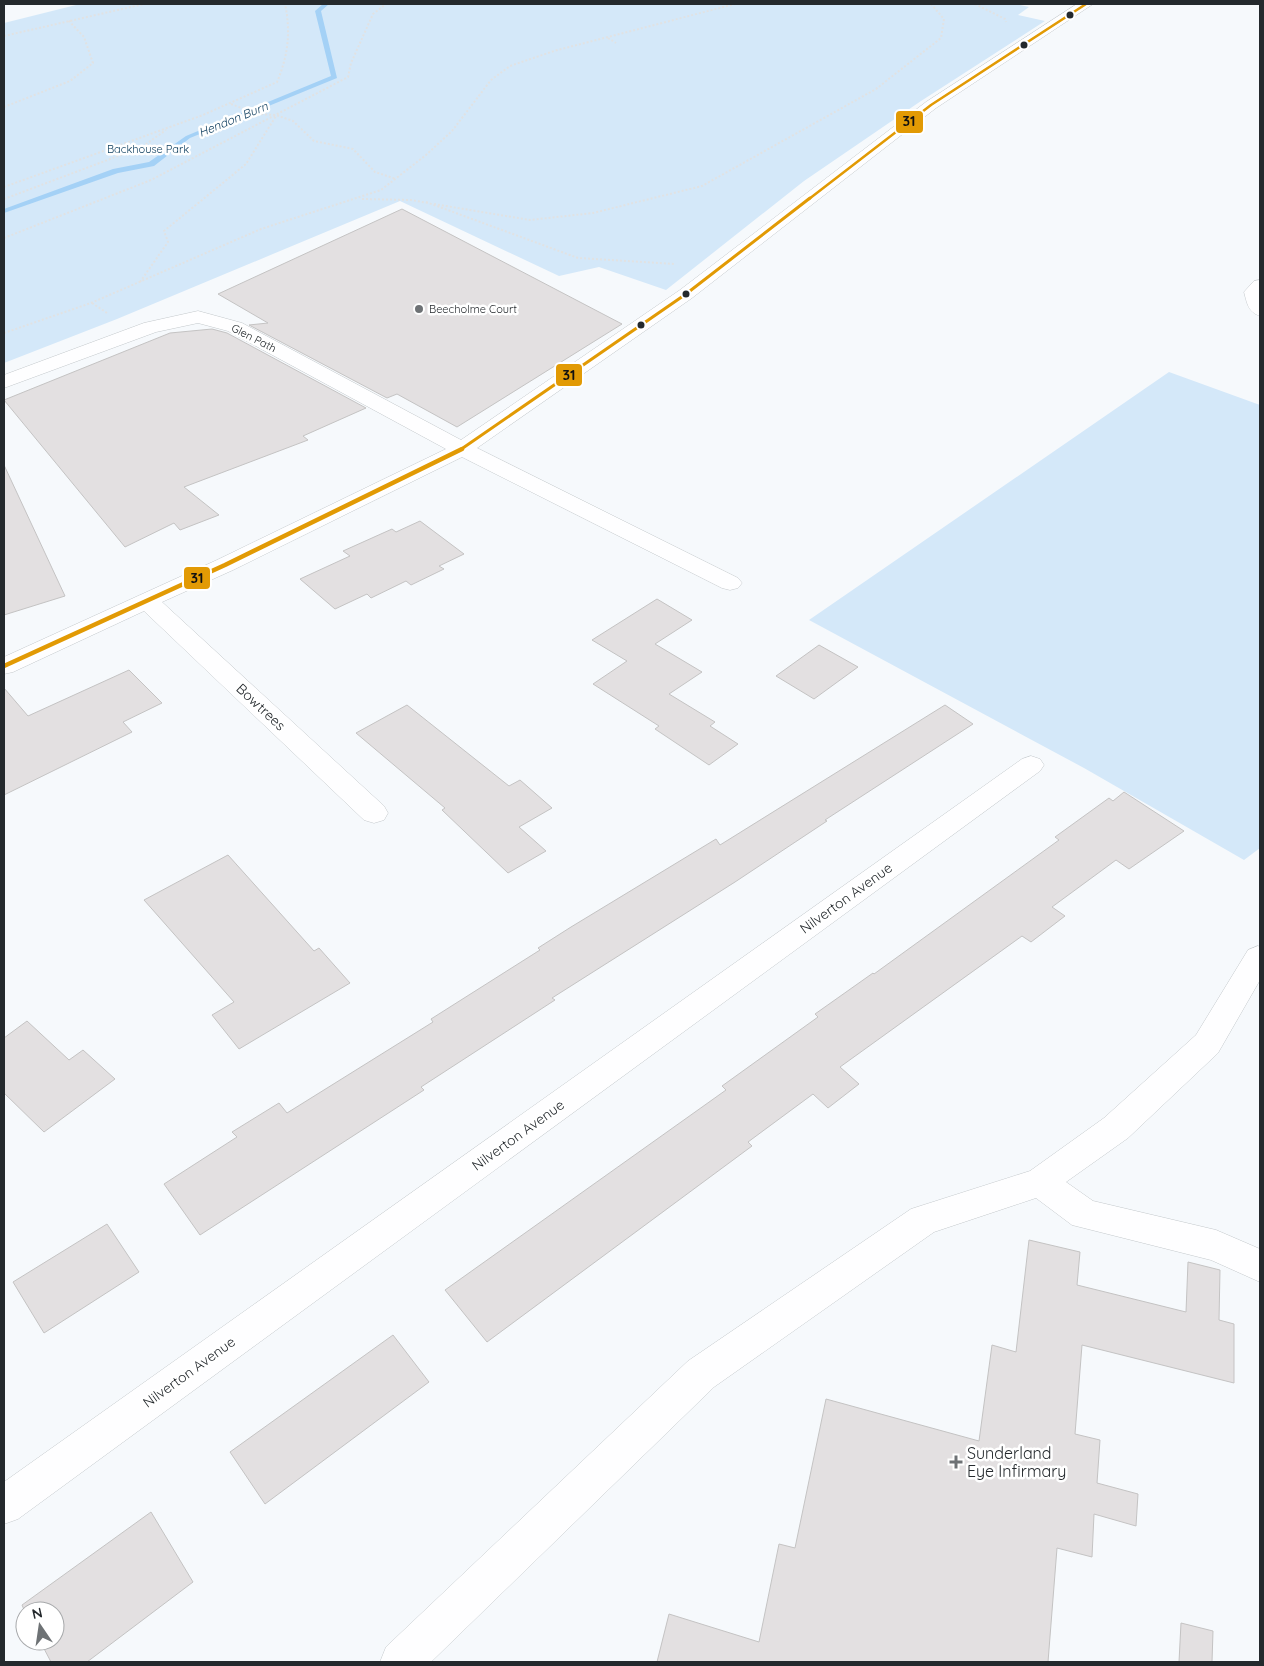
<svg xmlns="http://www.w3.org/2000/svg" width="1264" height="1666" viewBox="0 0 1264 1666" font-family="Quicksand,sans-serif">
<rect width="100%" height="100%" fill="#f6f9fc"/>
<path fill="#d4e8f9" d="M80 4H1016L1029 7 1018 15 1045 21 921 101 804 181 666 290 599 267 559 276 400 201 117 319 4 363V23Z
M1169 372 1260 405V848L1244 860 1084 768 809 620Z"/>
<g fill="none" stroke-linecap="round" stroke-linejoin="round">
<path fill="#a4d1f6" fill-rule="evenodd" d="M323 4H329L321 11 337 78 190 138 154 166 118 173 4 213V209L113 169 149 162 186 136 331 76 315 11Z"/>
</g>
<path fill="#e3e0e1" stroke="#c4c3c3" d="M402 209 622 324 457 427 397 394 387 398 249 325 268 323 218 294Z
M212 329 227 333 366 408 303 436 308 440 184 487 219 515 180 530 174 523 125 547 4 400 170 333Z
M4 465 65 596 4 615Z
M420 521 464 554 439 566 444 569 411 585 406 581 371 598 367 594 335 609 300 579 350 556 343 551 392 529 396 532Z
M657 599 692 620 655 644 702 672 669 694 715 722 710 726 738 744 709 765 655 729 659 726 593 684 627 661 592 640Z
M819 645 858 667 814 699 776 676Z
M129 670 162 703 123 722 132 732 4 795V688L28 716Z
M407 705 509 786 520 780 552 808 519 827 546 851 508 873 442 810 445 808 356 733Z
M945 705 973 724 825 820 827 821 735 882 552 998 555 1000 421 1087 424 1090 200 1235 164 1184 237 1137 232 1132 279 1103 287 1113 433 1022 431 1019 540 950 538 948 571 927 716 839 720 845Z
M1124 792 1184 831 1129 869 1116 860 1052 907 1065 916 1031 942 1022 936 840 1067 859 1084 828 1108 813 1094 748 1142 752 1146 487 1342 445 1290 726 1090 722 1086 818 1017 815 1014 873 973 874 974 1059 840 1055 837 1109 798 1113 801Z
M228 855 314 951 319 948 350 983 239 1049 212 1015 234 1002 144 900Z
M27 1021 69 1060 83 1050 115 1079 44 1132 4 1093V1038Z
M107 1224 139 1272 44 1333 13 1282Z
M1029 1240 1080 1252 1077 1285 1186 1312 1188 1262 1220 1270 1219 1320 1234 1324V1383L1082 1345 1075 1434 1100 1440 1097 1483 1138 1494 1136 1526 1094 1514 1092 1557 1057 1548 1048 1662H657L669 1614 759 1642 779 1544 795 1548 826 1399 979 1441 992 1345 1016 1352Z
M393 1335 429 1382 265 1504 230 1452Z
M151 1512 193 1582 87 1662H51L40 1641H55V1611L25 1612 22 1605Z
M1181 1623 1213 1631 1212 1662H1179Z"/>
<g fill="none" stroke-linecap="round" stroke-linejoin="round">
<g stroke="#c4c9cc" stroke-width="1">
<path id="minor" d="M1077 4H1093L936 108 692 298 477 448 738 578 742 583 738 588 730 590 722 588 462 457 233 570 162 602 384 806 388 813 384 820 374 823 364 820 144 611 13 672 4 674V657L217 560 446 449 228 331 198 323 156 332 4 388V375L144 323 198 311 242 323 461 440 680 290 926 102Z
M1260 280V316C1248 312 1247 303 1244 292L1254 281Z
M1031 756 1040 759 1044 765 1040 771 18 1519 4 1524V1482L1022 759Z
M1258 946 1260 947V980L1218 1053 1128 1138 1066 1182 1093 1201 1216 1230 1260 1249V1282L1211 1260 1072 1225 1036 1198 934 1232 714 1387 431 1662H380L386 1647 688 1361 911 1209 1030 1171 1104 1118 1196 1035 1248 950Z"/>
</g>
<path stroke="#e1e2e3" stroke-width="2" stroke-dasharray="2 2" stroke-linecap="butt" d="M975 4 1005 19 1006 22
M4 36 144 4
M608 38 616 43
M231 104 257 114 276 115 293 121 314 141 353 149 375 172 396 179
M4 107 70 81 93 63 84 37 68 20
M4 187 203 115 277 82C288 56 291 32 285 4
M4 199 142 147 166 130
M362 199 411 200 428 203
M426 202 578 258 675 264
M434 204 530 220 593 213 702 186 876 89 941 38 944 19 931 4
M4 238 151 180 348 77 351 63 373 14 386 4
M140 282 168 242 164 231 246 164 276 116
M92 303 107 313
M4 333 91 303 261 229 381 190 426 155 452 131 491 80 510 66 554 51 735 4"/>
<use href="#minor" fill="#fefeff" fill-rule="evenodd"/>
<g stroke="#fff" stroke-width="4.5">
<path id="bus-1-far2" d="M809 199 931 105 1086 4"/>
</g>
<g stroke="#fff" stroke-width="5.5">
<path id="bus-1-far1" d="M460 450 686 294 810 198"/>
</g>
<g stroke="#fff" stroke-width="8">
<path id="bus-1" d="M4 666 225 565 462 449"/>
</g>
<use href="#bus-1-far2" stroke="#e29a04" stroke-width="2.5"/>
<use href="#bus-1-far1" stroke="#e29a04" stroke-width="3"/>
<use href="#bus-1" stroke="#e29a04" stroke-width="4.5"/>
</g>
<g fill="#24292d" stroke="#fff" stroke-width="2">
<circle cx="1070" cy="15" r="4.5"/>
<circle cx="1024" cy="45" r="4.5"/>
<circle cx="686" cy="294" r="4.5"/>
<circle cx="641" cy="325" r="4.5"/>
</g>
<g fill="#6e7275" stroke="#fff" stroke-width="2">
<circle cx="419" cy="309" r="5"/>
<path d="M953.5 1454.5h5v5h5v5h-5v5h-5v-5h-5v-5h5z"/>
</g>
<g text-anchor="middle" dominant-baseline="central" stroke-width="5" stroke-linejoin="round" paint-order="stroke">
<g font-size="11" fill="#07395a" stroke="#fff">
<text x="148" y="149">Backhouse Park</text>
</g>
<g font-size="11" fill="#24292d" stroke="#fff" text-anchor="start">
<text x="429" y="309">Beecholme Court</text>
</g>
<g font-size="11" fill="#24292d" stroke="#fff">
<text transform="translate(254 338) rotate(27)">Glen Path</text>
</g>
<g font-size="12" font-style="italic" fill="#053658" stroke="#fff">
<text transform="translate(233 119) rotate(-22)">Hendon Burn</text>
</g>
<g font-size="14" fill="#24292d" stroke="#fff">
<text transform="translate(261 707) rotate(43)">Bowtrees</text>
<text transform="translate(846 898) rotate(-36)">Nilverton Avenue</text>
<text transform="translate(518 1135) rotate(-36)">Nilverton Avenue</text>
<text transform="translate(189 1372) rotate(-36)">Nilverton Avenue</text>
</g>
<g font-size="16" fill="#24292d" stroke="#fff" text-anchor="start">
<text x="967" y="1453">Sunderland<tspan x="967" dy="18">Eye Infirmary</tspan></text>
</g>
</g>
<g stroke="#fff" stroke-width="2">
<rect x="895" y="110" width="29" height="24" rx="5" fill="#e29a04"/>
<rect x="555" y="363" width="28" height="24" rx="5" fill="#e29a04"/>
<rect x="183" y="566" width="28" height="24" rx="5" fill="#e29a04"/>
</g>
<g font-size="14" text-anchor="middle" font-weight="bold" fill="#111">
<text x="909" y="126">31</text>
<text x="569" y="380">31</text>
<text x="197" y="583">31</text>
</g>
<rect width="1264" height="1666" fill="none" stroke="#24292d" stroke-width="10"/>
<g transform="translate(40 1626) rotate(347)"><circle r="24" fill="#ffffff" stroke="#a7a9ab"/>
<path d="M0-4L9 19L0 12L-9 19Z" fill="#6e7275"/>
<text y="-8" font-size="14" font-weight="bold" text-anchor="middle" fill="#24292d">N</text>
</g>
</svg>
